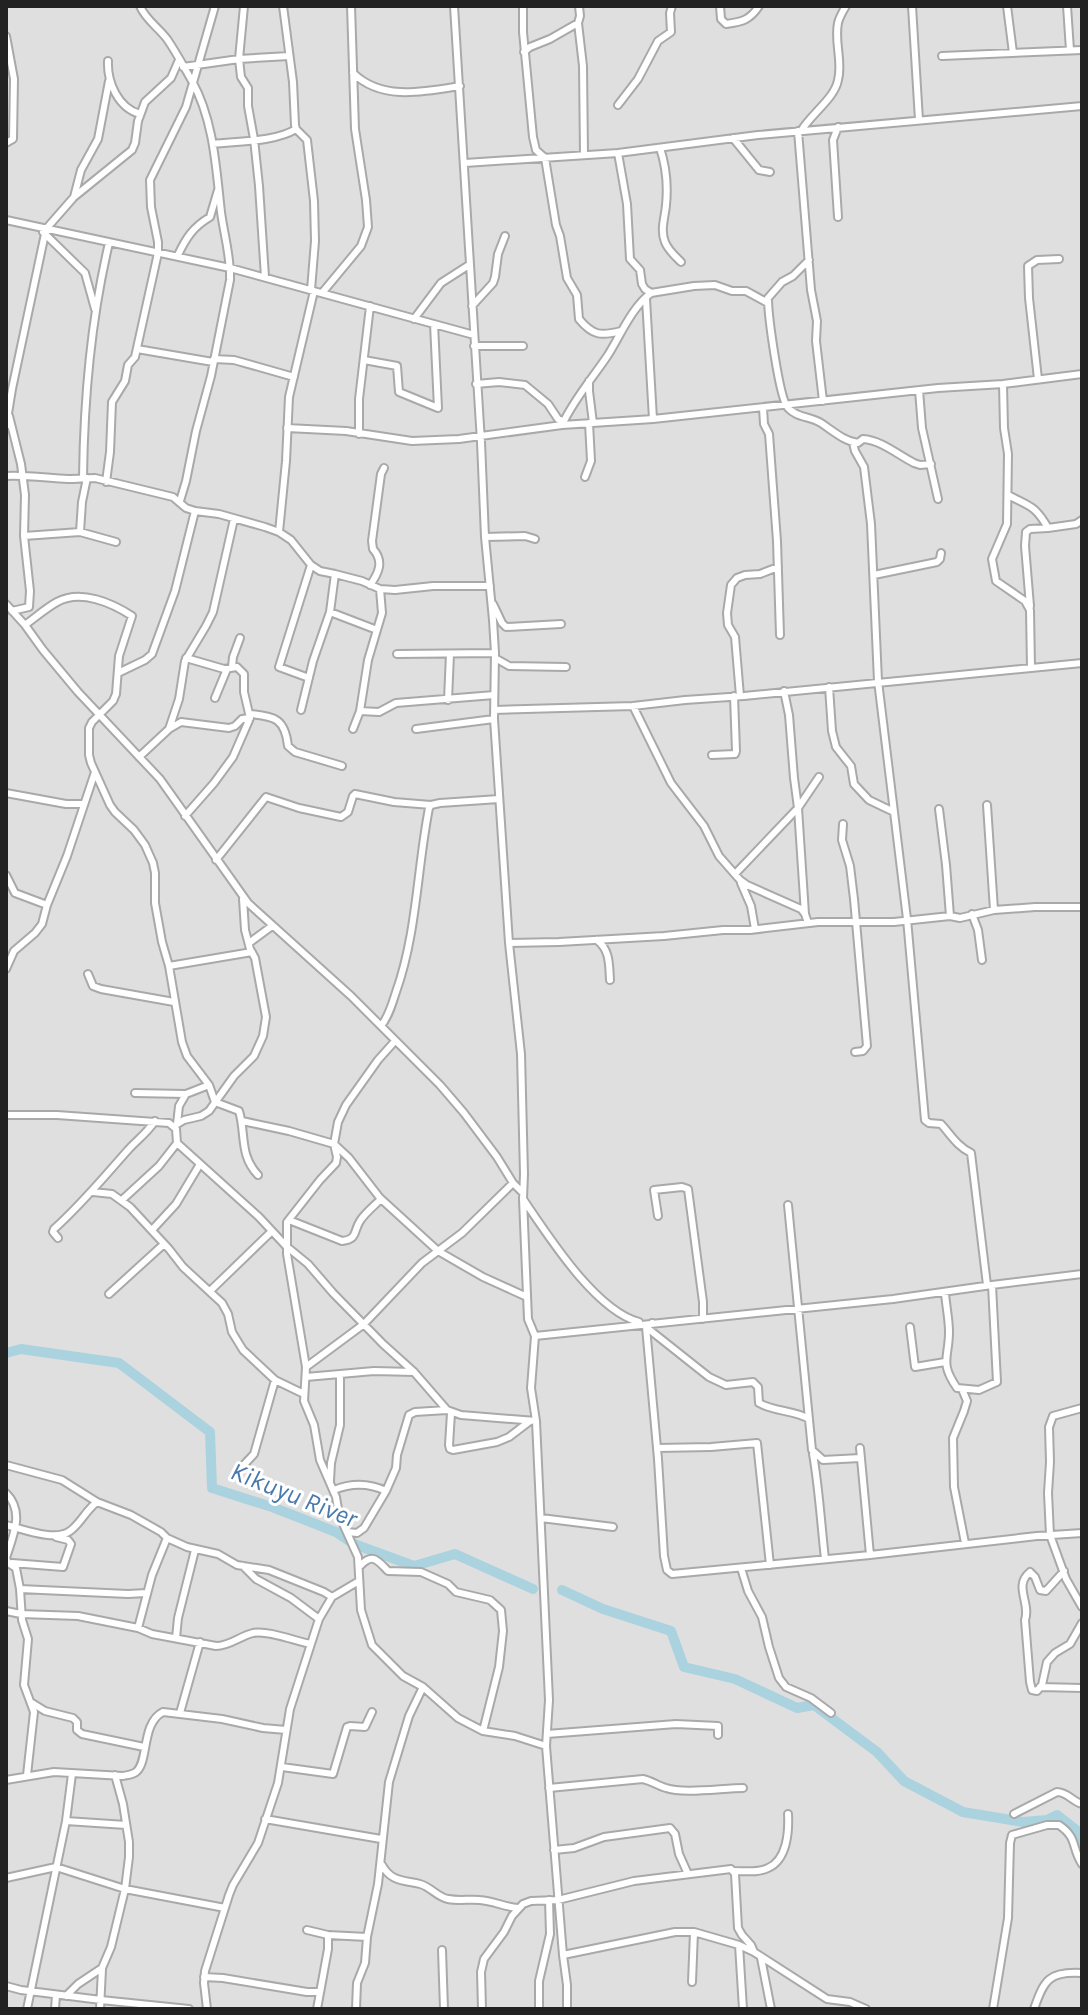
<svg xmlns="http://www.w3.org/2000/svg" width="1088" height="2015" viewBox="0 0 1088 2015" font-family="Karla,sans-serif">
<rect width="100%" height="100%" fill="#f2efe9"/>
<path fill="#e0dfdf" d="M6 6H1082V2009H6Z"/>
<g fill="none" stroke-linecap="round" stroke-linejoin="round">
<path stroke="#aad3df" stroke-width="10" d="M6 1353 21 1349 119 1363 210 1432 212 1488 272 1507 336 1532 354 1544 414 1566 455 1554 533 1589
M562 1590 603 1609 671 1631 684 1667 735 1679 797 1708 814 1705 877 1752 904 1781 963 1812 1023 1822 1047 1820 1057 1815 1080 1833 1079 1847 1082 1850"/>
<g stroke="#a9a9a9" stroke-width="10">
<path id="minor" d="M140 6C145 19 158 27 167 39 176 52 184 67 192 81 214 121 216 168 221 212 224 235 231 257 230 280L211 376 196 431 186 481 180 501
M244 6 239 59 289 56
M283 6 293 82 295 125 296 129 307 140 314 201 315 241 311 290
M454 6 481 442 485 537 493 620 495 653 494 719 509 943 521 1054 524 1174 523 1199 528 1319 535 1336 531 1388 536 1421 549 1700 546 1746 563 1955 675 1932H694L739 1945 754 1952 827 1999 850 2002 866 2009
M523 6V32L533 137 536 150 545 158 556 225 560 236 567 278 577 295 579 319C593 336 601 336 621 331
M720 6 721 19 726 24C742 22 750 20 759 6
M912 6 919 120
M1007 6 1013 53
M1067 6 1070 50
M578 23 583 66 584 155
M6 36 14 79 13 139 6 143
M524 52 530 47 550 39 578 23 580 16 579 6
M942 56 1082 50
M108 61C107 82 118 108 140 114
M183 67 239 59 241 77 248 88V106L254 139 259 186 265 277
M353 73C382 101 423 92 460 86
M618 105 638 79 658 41 671 32 670 13 672 6
M838 127 833 140 838 217
M798 131 811 290 817 321 816 341 823 401
M801 131C811 114 835 98 838 80 843 62 834 42 838 23 839 18 843 11 846 6
M733 138 759 170 770 172
M213 144C238 141 275 142 296 129
M660 148C666 166 668 185 666 205 665 217 660 230 665 242 668 250 675 256 681 262
M618 153 627 204 630 259 640 270 642 284 645 289 651 293
M465 163 618 153 758 135 1082 106
M74 197 81 170 98 139 109 81
M6 220 230 268 474 335
M43 232 85 273 95 309
M178 255C186 238 193 227 210 217L218 190
M809 260 793 276 782 282 768 298C768 315 779 398 788 408 797 418 810 416 821 423 833 431 844 441 858 443L863 439C881 440 898 455 914 463L920 465 931 464
M322 293 361 246 368 227 366 200 355 129 351 6
M646 299 653 419
M472 306 493 283 495 277 498 254 505 236
M414 319 441 283 469 265
M474 346H523
M137 349 213 362
M214 359 234 360 294 377
M364 360 397 366 399 392 438 408 434 324
M1038 379 1029 298 1028 266 1037 260 1059 259
M589 381V391L593 423
M476 384 499 382 525 385 548 404 558 419 564 422
M1003 384 1004 428 1008 454 1007 524 992 559 996 581 1025 601 1030 610 1031 668
M919 390 922 428 938 499
M763 408 764 424 769 434 777 541 780 635
M9 416 21 464 25 495 24 536 30 591 29 607 12 611
M562 425C574 399 592 379 608 355 620 336 632 307 651 293L694 286 715 285 732 291H746L768 303
M6 426 12 389 46 229 74 197 132 150 135 143 138 121 145 102 171 78 179 60
M287 428 346 431 412 441 459 439 562 425 653 419 938 388 1003 384 1082 374
M359 434V399L370 306
M853 443 855 451 864 467 871 524 878 681 894 812
M6 476C27 475 47 478 68 479 77 479 86 478 95 478L173 497 186 508 195 511 219 514 265 527 279 532 291 540 311 565 320 571 335 574
M83 477C84 399 91 319 109 243
M585 477 591 461 589 423
M106 482 110 452 112 402 125 381 128 365 135 357 158 253V242L151 207 150 180 186 107 215 6
M1008 495C1029 506 1035 505 1048 528L1076 524 1082 520
M80 532 82 502 87 478
M279 532 286 461 289 397 314 291
M24 536 80 532 116 542
M485 537 525 536 535 539
M874 575 937 562 940 559 941 553
M370 585C379 573 384 561 373 549L372 541 381 474 384 468
M6 604 25 625 43 650 78 692 160 779 248 903 351 996 440 1085 464 1113 497 1157 513 1183 523 1193
M493 604 502 623 506 627 561 624
M1030 606 1025 546 1026 532 1030 529 1048 528
M330 612 377 630
M25 625C36 617 46 608 57 602 81 589 112 603 132 616L119 656 116 694 113 701 92 722 89 728V755L91 763 110 805 115 812 134 830 145 845 153 863 155 873V903L162 942 169 966 182 1042 187 1056 209 1085 215 1102 239 1111C246 1134 239 1155 258 1175
M397 654 495 653
M495 658 509 666 566 667
M232 667 233 657 240 638
M118 673 145 660 152 654 175 591 195 511
M309 678 279 667 311 565
M829 687 832 731 836 747 851 766 854 784 869 800 894 812 907 919 925 1120 929 1123 941 1124C951 1135 957 1146 971 1153L987 1285
M784 691 789 715 794 778 798 808 805 914
M740 696 735 637 728 625 727 613 731 585 737 578 745 575 760 574 778 567
M215 698 227 669
M448 700 450 654
M633 706 671 783 704 826 719 856 740 880 747 885 801 909 805 914 808 923
M301 710 313 661 330 612 335 574 362 581 380 589 395 590 433 586H490
M494 710 633 706 685 700 744 696 1082 663
M360 711 379 712 396 703 494 695
M250 714C275 716 285 719 288 746L295 752 342 766
M169 729 179 699 185 661 206 626 213 612 234 519
M353 729 360 711 368 660 382 613 380 589
M416 729 494 719
M712 755 735 754 736 751 734 696
M139 757 169 729 181 722 229 728 235 726 242 719 250 718
M6 793 66 804H83
M987 805 994 910
M939 809 946 865 950 916
M185 816 214 783 233 757 250 718 244 692V674L237 667 224 669 186 658
M843 824 842 840 850 866 854 899 867 1046 863 1051 855 1052
M216 860 266 797 299 808 341 817 348 812 353 796 355 794 394 802 431 805
M735 874 798 808 819 777
M6 875 15 893 47 905
M741 883 751 906 755 929
M972 914 978 930 982 960
M597 940C610 950 609 964 610 980
M249 943 272 926
M509 943 559 942 664 936 723 930H750L818 922H894L950 916 960 918 994 910 1035 907H1082
M169 966 252 952
M6 969 14 951 35 933 42 924 47 905 67 856 95 772
M88 974 93 986 101 989 174 1002
M381 1026C389 1016 392 1004 396 992 417 933 417 869 429 808L431 805 440 803 499 799
M395 1041 378 1060 346 1105 338 1122 334 1144 337 1157 336 1163 320 1180 287 1222V1254L306 1367 304 1401 314 1425 320 1460 336 1497 339 1515 358 1557 361 1610 372 1645 403 1676 423 1687 458 1718 483 1731 515 1736 546 1746
M135 1093 186 1094 209 1085
M6 1115H57L169 1123 176 1129 177 1143 259 1217 286 1246 308 1264 333 1293 383 1344 414 1372 447 1410 461 1415 536 1421
M242 1121 289 1131 334 1144 349 1158 380 1198 438 1251 483 1277 527 1297
M177 1124 179 1106 186 1094
M174 1126 184 1120 201 1116 209 1111 234 1076 254 1056 263 1036 266 1017 255 958 250 949 245 930 243 899
M93 1192 112 1194 130 1207 169 1249 183 1267 222 1303 228 1314 232 1332 243 1350 275 1380 304 1394
M523 1199C549 1237 595 1310 639 1322
M122 1200 159 1166 177 1143
M788 1205 812 1450 823 1460 860 1458
M658 1216 654 1190 682 1187 688 1189 703 1302V1319
M289 1220 342 1241C358 1239 353 1232 360 1221 365 1213 374 1206 381 1199
M152 1230 176 1204 200 1164
M58 1238 53 1232 54 1229C81 1205 104 1177 128 1150 137 1140 147 1133 155 1121
M210 1291 272 1231
M945 1293C946 1306 949 1319 949 1332 949 1358 939 1362 957 1388L979 1390 997 1382 992 1285
M109 1294 164 1244
M652 1323 646 1327 658 1459 664 1556 667 1570 672 1574 870 1555 1037 1536 1082 1533
M646 1327 709 1377 726 1385 753 1382 758 1387 759 1403C775 1412 794 1410 809 1419
M910 1327 915 1367 945 1362
M535 1336 893 1299 992 1285 1082 1274
M306 1367 364 1324 422 1263 462 1233 513 1183
M306 1377 374 1371 414 1372
M962 1389 967 1401 964 1411 953 1438 954 1487 965 1543
M1082 1408 1053 1416 1049 1427 1050 1462 1048 1493 1050 1535 1066 1579 1082 1607
M451 1413 449 1445 450 1449 453 1450 497 1442 509 1437 530 1421
M657 1448 711 1447 757 1443 770 1565
M860 1448 870 1555
M813 1454C819 1488 821 1524 825 1559
M6 1465 62 1480 97 1502 131 1515 161 1532 167 1538 187 1547 218 1554 237 1565 269 1570 324 1592 332 1597
M240 1469 254 1454 275 1380
M330 1481 331 1463 340 1425V1374
M334 1490C351 1483 369 1483 386 1491
M6 1493C25 1512 13 1535 6 1558L8 1563 16 1568 20 1589 22 1620 28 1639 24 1685 34 1712 27 1775
M541 1518 613 1527
M6 1525C23 1529 55 1542 70 1531 81 1523 86 1510 97 1502
M348 1532 357 1533 364 1528 386 1491 396 1468 397 1455 409 1415 415 1412 447 1410
M12 1563 63 1567 71 1544 68 1540 56 1537
M243 1566 256 1579 291 1598 319 1619
M360 1566C373 1552 378 1561 388 1571L421 1572 448 1584 456 1592 490 1600 501 1610 503 1631 499 1667 483 1731
M741 1568 748 1591 762 1617 769 1647 779 1678 786 1687 811 1698 831 1713
M1064 1571 1046 1591 1040 1590 1035 1577 1030 1572C1013 1586 1031 1603 1025 1620L1030 1682 1032 1690 1037 1691 1042 1685 1047 1662 1055 1653 1070 1644 1082 1623
M20 1589 128 1594 146 1593
M6 1611 21 1614 78 1616 138 1628 152 1634 216 1646C230 1646 240 1636 253 1633 268 1630 295 1641 310 1644
M138 1628 152 1575 167 1538
M176 1638 178 1618 195 1550
M1040 1687 1082 1688
M32 1703 45 1711 73 1718 77 1722V1730L82 1734 144 1747
M180 1713 200 1642
M547 1734 676 1724 718 1726V1735
M282 1767 333 1774 347 1727 350 1726 365 1727 372 1712
M6 1780 54 1772 123 1776C127 1775 132 1775 136 1772 149 1762 141 1723 163 1712L222 1719 263 1728 286 1730
M549 1788 643 1779C652 1781 658 1786 666 1788 683 1794 723 1788 743 1788
M1014 1814 1057 1792C1067 1792 1072 1801 1082 1804
M265 1819 381 1839
M66 1821 126 1825
M554 1850 574 1848 604 1837 670 1828 675 1834 679 1854 688 1874
M382 1865C391 1882 404 1880 420 1884 431 1887 437 1897 448 1899 459 1901 470 1899 480 1900 493 1901 505 1907 518 1908
M734 1871C745 1871 758 1873 768 1868 787 1860 789 1832 788 1814
M6 1878 56 1867 125 1889 225 1908
M307 1930 328 1935 367 1937
M739 1945 743 2009
M442 1950 444 2009
M563 1955 567 1985V2009
M761 1958 771 2009
M204 1977 223 1978 307 1992H320
M692 1982 694 1932
M6 1986 21 1990 101 2000 189 2009
M66 1996 78 1984 102 1968 111 1947 125 1889 129 1857V1842L123 1804 115 1775
M27 2009 66 1821 72 1774
M55 2009 56 1995
M100 2009 102 1969
M207 2009 204 1983 205 1971 229 1895 233 1885 258 1843 278 1783 290 1709 319 1619 332 1597 359 1581
M317 2009 328 1949V1935
M356 2009 357 1983 365 1963 367 1937 378 1884 389 1782 409 1716 423 1687
M482 2009 481 1972 484 1959 504 1932 512 1916 523 1904 531 1901 558 1900 634 1881 731 1869 735 1874 738 1928 742 1935 751 1945 754 1952
M539 2009V1981L550 1934 549 1900
M993 2009 1008 1918 1010 1843 1012 1835 1047 1825H1059C1078 1838 1071 1847 1082 1864
M1034 2009C1044 1980 1049 1971 1082 1973"/>
</g>
<use href="#minor" stroke="#fff" stroke-width="6"/>
</g>
<g text-anchor="middle" dominant-baseline="central" stroke-width="6" stroke-linejoin="round" paint-order="stroke">
<g font-size="26" font-style="italic" fill="#4a7aab" stroke="#fff">
<text transform="translate(294 1495) rotate(22)">Kikuyu River</text>
</g>
</g>
<rect width="1088" height="2015" fill="none" stroke="#222222" stroke-width="16"/>
</svg>
